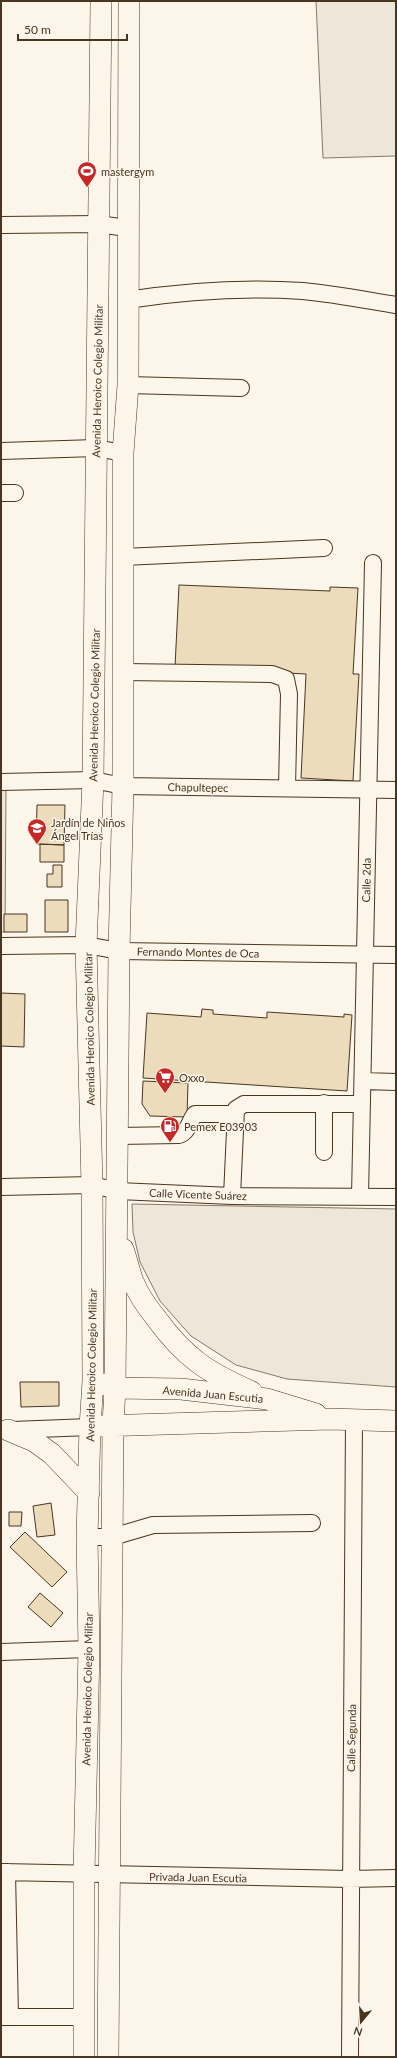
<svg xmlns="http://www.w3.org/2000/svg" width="397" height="2058" viewBox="0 0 397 2058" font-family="Lato,sans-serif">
<rect width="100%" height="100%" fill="#fbf6e9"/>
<path fill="#ede6d9" stroke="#887966" d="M316 1H396V156L323 158Z
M1 789H6L5 932H1Z
M132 1204 396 1209V1387L287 1379 236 1365 191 1336 160 1301 140 1262 133 1232Z"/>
<path fill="#ecdcbc" stroke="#4a3520" d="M179 585 330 591V587L358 588 353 674H359L353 781 301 778 306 674 175 667Z
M37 805H65L64 845 36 844Z
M40 844 64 845V862H40Z
M53 865H62V887H47V874H53Z
M45 900H68V932H45Z
M4 914H27V932H4Z
M1 993 25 994 24 1047 1 1046Z
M202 1009 213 1010V1014L267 1018V1012L344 1017V1014L352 1015 347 1091 143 1078 147 1013 201 1017Z
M143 1081 188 1083 187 1117 150 1116 142 1104Z
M20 1382H59V1406L21 1407Z
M51 1503 55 1535 37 1537 33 1506Z
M9 1512H22L21 1526H9Z
M25 1532 67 1572 52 1587 10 1547Z
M40 1593 63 1613 51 1627 28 1607Z"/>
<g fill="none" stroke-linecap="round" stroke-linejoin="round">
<g stroke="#4a3520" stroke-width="18">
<path id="minor" d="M1 225 98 224 127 228
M127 300C186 291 244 287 303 291 334 294 365 300 396 305
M128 385 241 388
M1 451 96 448 123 453
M1 493H15
M123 557 324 548
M123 672 272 674 286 679 289 694 287 788
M1 782 93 780 123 786 396 790
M1 946 86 945 119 951 396 955
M363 1081 396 1082
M324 1103V1152
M118 1136 179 1135C189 1132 189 1121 195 1114H236
M1 1187 92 1185 118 1191 232 1196 396 1197
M232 1196 236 1109 244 1104H362
M360 1197 373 563
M12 1430 90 1427
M87 1537H112L153 1525 312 1523
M1 1652 89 1649
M1 1872 350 1879 396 1878
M7 1872 10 2016
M1 2017H84
M350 2057 354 1419"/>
</g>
<g stroke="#4a3520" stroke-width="22">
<path id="major" d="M123 1249C127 1260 129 1271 133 1281 138 1294 147 1307 156 1318 185 1358 207 1372 252 1392
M103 1384 115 1388 181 1389 267 1399 316 1414
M99 1426 330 1419 396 1421
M8 1430 34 1441 52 1454 89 1493
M84 2057V1874L89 1649 87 1537 90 1427 93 1381 92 1185 86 945 93 780 101 1
M108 2057 113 1425 115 1388 119 951 123 786V453L128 385 129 1"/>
</g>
<use href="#minor" stroke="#fbf6e9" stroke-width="16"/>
<use href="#major" stroke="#fbf6e9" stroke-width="21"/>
</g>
<defs>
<g id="stadium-pin" transform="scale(1)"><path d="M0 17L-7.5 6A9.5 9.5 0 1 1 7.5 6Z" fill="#c62828" stroke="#fbf6e9"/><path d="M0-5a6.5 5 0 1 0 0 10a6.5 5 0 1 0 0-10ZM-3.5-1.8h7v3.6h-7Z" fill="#fff"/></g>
<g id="school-pin" transform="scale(1)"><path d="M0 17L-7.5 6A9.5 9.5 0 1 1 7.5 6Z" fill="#c62828" stroke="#fbf6e9"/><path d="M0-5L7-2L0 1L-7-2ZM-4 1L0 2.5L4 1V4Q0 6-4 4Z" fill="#fff"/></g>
<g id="supermarket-pin" transform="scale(1)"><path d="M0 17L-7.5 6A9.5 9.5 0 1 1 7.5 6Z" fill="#c62828" stroke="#fbf6e9"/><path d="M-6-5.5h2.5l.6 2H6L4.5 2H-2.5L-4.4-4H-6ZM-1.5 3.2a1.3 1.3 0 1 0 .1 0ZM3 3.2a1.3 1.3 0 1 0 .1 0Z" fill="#fff"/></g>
<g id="fuel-pin" transform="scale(1)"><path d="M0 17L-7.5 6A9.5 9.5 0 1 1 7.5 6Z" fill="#c62828" stroke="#fbf6e9"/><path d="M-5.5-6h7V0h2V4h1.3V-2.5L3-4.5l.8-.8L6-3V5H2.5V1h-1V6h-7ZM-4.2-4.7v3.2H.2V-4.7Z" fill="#fff"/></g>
</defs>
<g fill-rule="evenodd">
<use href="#stadium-pin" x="87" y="171"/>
<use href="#school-pin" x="37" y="828"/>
<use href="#supermarket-pin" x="165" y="1077"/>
<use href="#fuel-pin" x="170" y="1126"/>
</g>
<g text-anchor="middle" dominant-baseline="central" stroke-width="3" stroke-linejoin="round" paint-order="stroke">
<g font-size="11" fill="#4a3520" stroke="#fbf6e9" text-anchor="start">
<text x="101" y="171">mastergym</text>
<text x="51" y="822">Jardín de Niños<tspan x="51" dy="13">Ángel Trías</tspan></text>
<text x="179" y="1077">Oxxo</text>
<text x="184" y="1126">Pemex E03903</text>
</g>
<g font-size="11" fill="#4a3520" stroke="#fbf6e9">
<text transform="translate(97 381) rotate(-89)">Avenida Heroico Colegio Militar</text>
<text transform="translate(94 705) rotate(-89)">Avenida Heroico Colegio Militar</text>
<text transform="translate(198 787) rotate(1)">Chapultepec</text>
<text transform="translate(366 880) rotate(-89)">Calle 2da</text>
<text transform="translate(198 952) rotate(1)">Fernando Montes de Oca</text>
<text transform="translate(89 1029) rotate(-91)">Avenida Heroico Colegio Militar</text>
<text transform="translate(198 1194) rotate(2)">Calle Vicente Suárez</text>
<text transform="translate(91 1365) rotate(-89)">Avenida Heroico Colegio Militar</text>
<text transform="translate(213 1394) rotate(5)">Avenida Juan Escutia</text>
<text transform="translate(87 1689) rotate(-89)">Avenida Heroico Colegio Militar</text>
<text transform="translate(351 1738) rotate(-89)">Calle Segunda</text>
<text transform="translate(198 1877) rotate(1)">Privada Juan Escutia</text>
</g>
</g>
<rect width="397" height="2058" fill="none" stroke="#4a3520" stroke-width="4"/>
<g transform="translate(361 2022) rotate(198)" stroke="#fbf6e9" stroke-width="3" paint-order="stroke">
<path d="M0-3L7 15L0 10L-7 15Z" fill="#4a3520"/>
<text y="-6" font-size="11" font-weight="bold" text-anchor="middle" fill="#4a3520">N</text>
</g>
<path d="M18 34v6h109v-6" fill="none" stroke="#4a3520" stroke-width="2"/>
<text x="24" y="34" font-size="12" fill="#4a3520" stroke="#fbf6e9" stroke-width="3" paint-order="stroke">50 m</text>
</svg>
